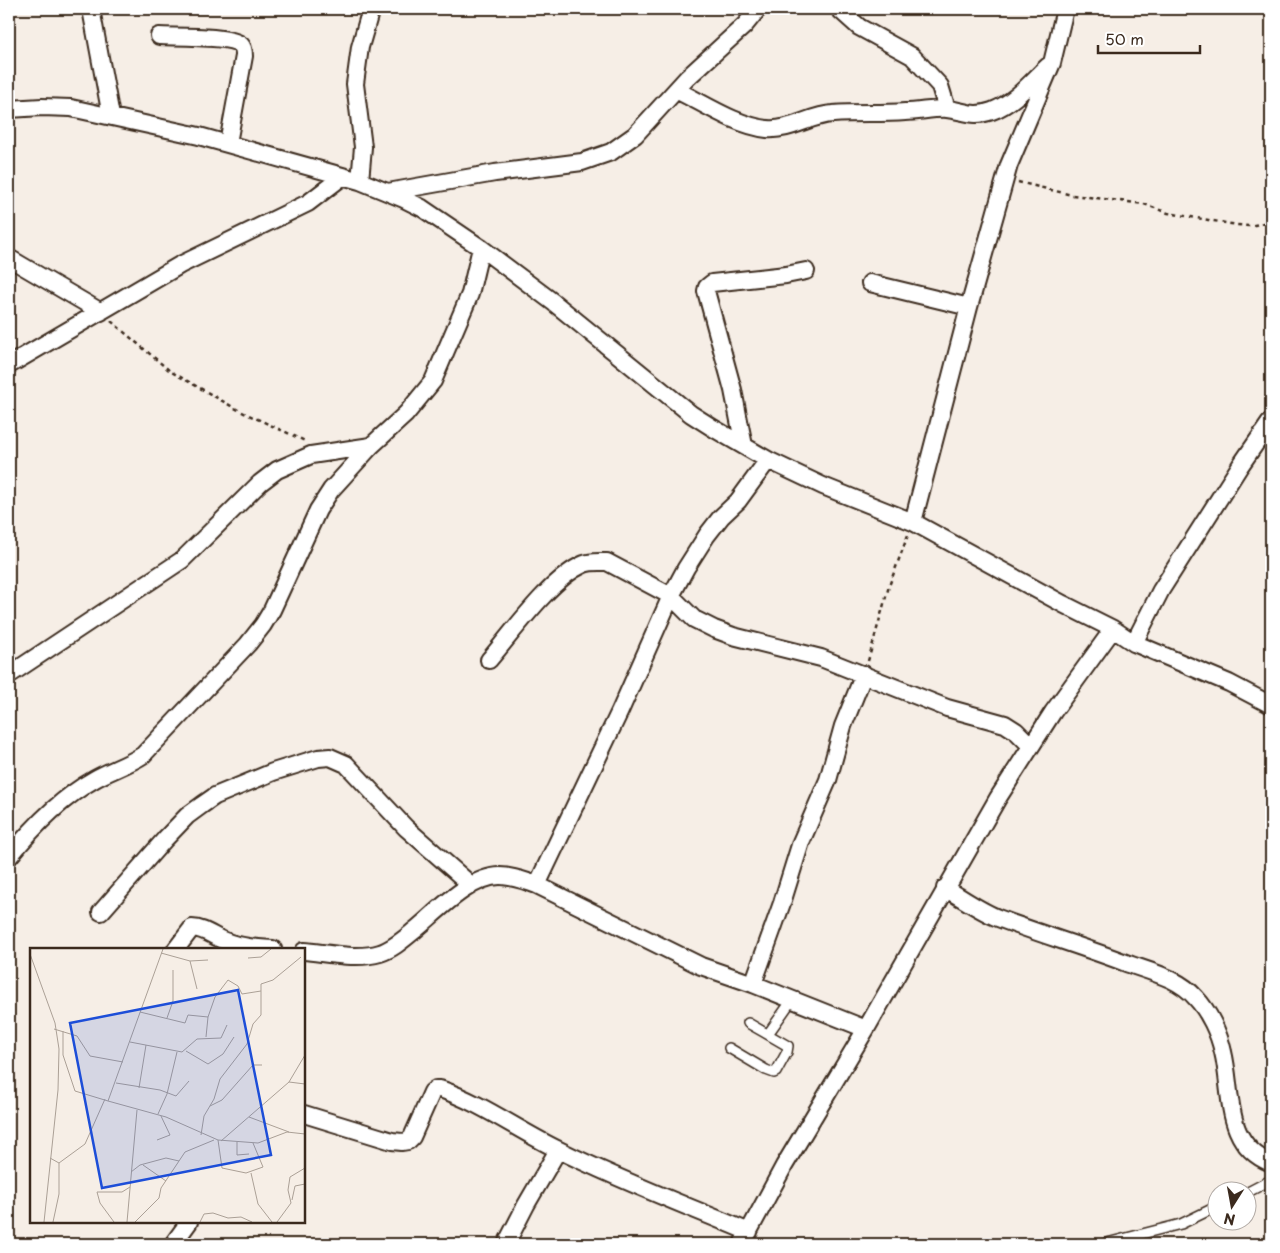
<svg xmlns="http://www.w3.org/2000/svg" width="1280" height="1253" viewBox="0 0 1280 1253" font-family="'Playpen Sans',sans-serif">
<rect width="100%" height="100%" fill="#f6eee6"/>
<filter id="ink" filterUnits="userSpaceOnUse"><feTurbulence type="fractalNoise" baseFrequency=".02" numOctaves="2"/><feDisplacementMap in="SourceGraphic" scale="10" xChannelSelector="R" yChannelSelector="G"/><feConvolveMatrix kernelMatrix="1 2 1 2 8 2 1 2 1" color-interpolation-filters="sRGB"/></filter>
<g filter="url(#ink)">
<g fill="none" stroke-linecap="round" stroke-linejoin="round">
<g stroke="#3b2a1e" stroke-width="12">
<path id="service" d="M768 1034 792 1000
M729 1048 766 1070 774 1073 776 1072 787 1052 788 1046 748 1023
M1248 1192 1271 1180
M1103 1244 1181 1224 1218 1206"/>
</g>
<g stroke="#3b2a1e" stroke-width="20">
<path id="minor" d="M91 9 111 116
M839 9 859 27 912 56 940 86 947 109
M159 36C175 37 231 35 241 45 244 48 244 52 244 56L228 143
M676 90C703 103 737 126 767 129 791 131 810 115 833 114 857 112 881 114 905 112 919 112 934 108 947 109 966 111 972 118 992 111 1014 103 1031 82 1048 66
M9 109 42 107 71 108 199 136 360 181 404 199 422 208 481 248 553 302 691 414 713 428 768 460 823 486 913 522 1063 604 1113 629 1053 712 998 798 866 1029 784 1166 742 1244
M360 181 363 147 355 84 360 47 371 9
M388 192 495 173 582 162 611 152 635 135 687 78 745 25 758 9
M9 258 101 312
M870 283 969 307
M9 365 180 265 308 203 342 177
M744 446 733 390 706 291 707 287 712 283 786 275 806 271
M913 522 969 307 1009 165 1052 63 1065 9
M1113 629 1134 643 1229 683 1271 705
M1134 643 1161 590 1240 466 1271 421
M489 660C513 632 551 578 584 564 591 561 599 562 607 562L671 596 694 619 714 629 733 636 821 658 947 708 1005 724 1016 731 1030 745
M9 675 182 560 260 483 277 470 311 455 371 446
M9 857C33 827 61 798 95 779 111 770 128 765 143 755L248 644 263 625 272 610 318 510 331 490 371 446 406 414 433 381 470 294 481 248
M537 885 620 711 671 596 686 568 707 535 721 517 738 501 768 460
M945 888C962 898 980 911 998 918 1040 934 1084 947 1126 963 1151 972 1179 978 1196 998 1209 1012 1219 1033 1223 1052 1233 1092 1223 1144 1271 1163
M101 912 165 839 187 816 202 805 215 796 273 772 318 758 330 757 346 764 406 828 471 885
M176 949 192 928C204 928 214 937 225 941 240 947 257 948 273 949
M304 951C327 953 357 960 380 953 393 949 404 939 415 930 437 912 470 876 500 876 513 876 525 881 537 885L701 966 753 984 866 1029
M753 984 782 903 801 842 828 780 843 726 864 674
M304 1114 392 1141 402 1142 408 1141 412 1137 432 1092 436 1089H440C482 1103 519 1131 559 1150 621 1181 685 1205 749 1232
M173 1244 189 1222
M506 1244 526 1205 558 1150"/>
</g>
<path stroke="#3b2a1e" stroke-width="2.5" stroke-dasharray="4 4" stroke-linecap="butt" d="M1018 182 1072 195 1144 204 1168 213 1237 225 1250 226 1268 222 1271 223
M111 321 170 371 240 411 305 441
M868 661 889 586 908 535"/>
<use href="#service" stroke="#fff" stroke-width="9"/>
<use href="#minor" stroke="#fff" stroke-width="16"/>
</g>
</g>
<g transform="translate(30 948)">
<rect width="275" height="275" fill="#f6eee6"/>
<path fill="none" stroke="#aba096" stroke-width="1" d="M133 1 78 153 136 169 188 192 228 195 257 184 275 186M131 5 160 13 178 12M0 6 25 75 29 101 28 142 14 274M218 10 231 9 241 1M160 13 167 41M110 64 155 75 158 67 178 69M137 70 143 53V22M24 81 47 88 60 108 93 114M33 83V107L45 143 78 153M176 89 178 69 185 49 198 32 208 38 212 46 231 43M100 94 152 104 167 91 191 90 197 77M156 103 178 116 193 106 204 89M259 134 275 136M86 135 130 142 146 148 159 133M109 140 116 97M180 158 192 152 223 117H232M128 166 137 146 147 104M219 169 259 184M171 187 174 168 184 151 190 131 217 96 223 76 231 67V36L243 32 271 9M127 192 140 187 131 168M188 192 192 220 216 225 233 219 223 195M191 193 259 134 275 107M207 194V207L219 206M20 210 29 215 55 196 75 151M113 217 136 233M101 224 110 217 136 210 149 213M221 225 228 256 242 274M262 252 265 238 275 236M23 274 29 246V215M84 274 70 255 67 244H92L100 239M97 274 107 162M105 274 129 250 131 240 155 204 184 192M170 274 174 266 183 265 198 270 211 269 222 274M247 274 261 255 258 242 260 229 275 220"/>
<path fill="#1d4ed8" fill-opacity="0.15" stroke="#1d4ed8" stroke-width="2.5" d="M208 42 241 207 72 240 40 75Z"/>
<rect width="275" height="275" fill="none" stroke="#3b2a1e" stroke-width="2.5"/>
</g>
<rect width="1280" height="1253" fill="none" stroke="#fff" stroke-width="30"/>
<rect x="15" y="15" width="1250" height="1223" fill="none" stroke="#3b2a1e" stroke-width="2" filter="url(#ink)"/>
<g transform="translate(1232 1206) rotate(191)"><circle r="24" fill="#ffffff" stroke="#b1aaa5"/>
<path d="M0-4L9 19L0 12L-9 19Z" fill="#3b2a1e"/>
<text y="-8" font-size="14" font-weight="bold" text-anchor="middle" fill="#3b2a1e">N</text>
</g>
<path d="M1098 45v8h102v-8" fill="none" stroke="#3b2a1e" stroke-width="2.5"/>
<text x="1105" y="45" font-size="15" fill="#3b2a1e" stroke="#ffffff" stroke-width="4" paint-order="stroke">50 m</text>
</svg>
